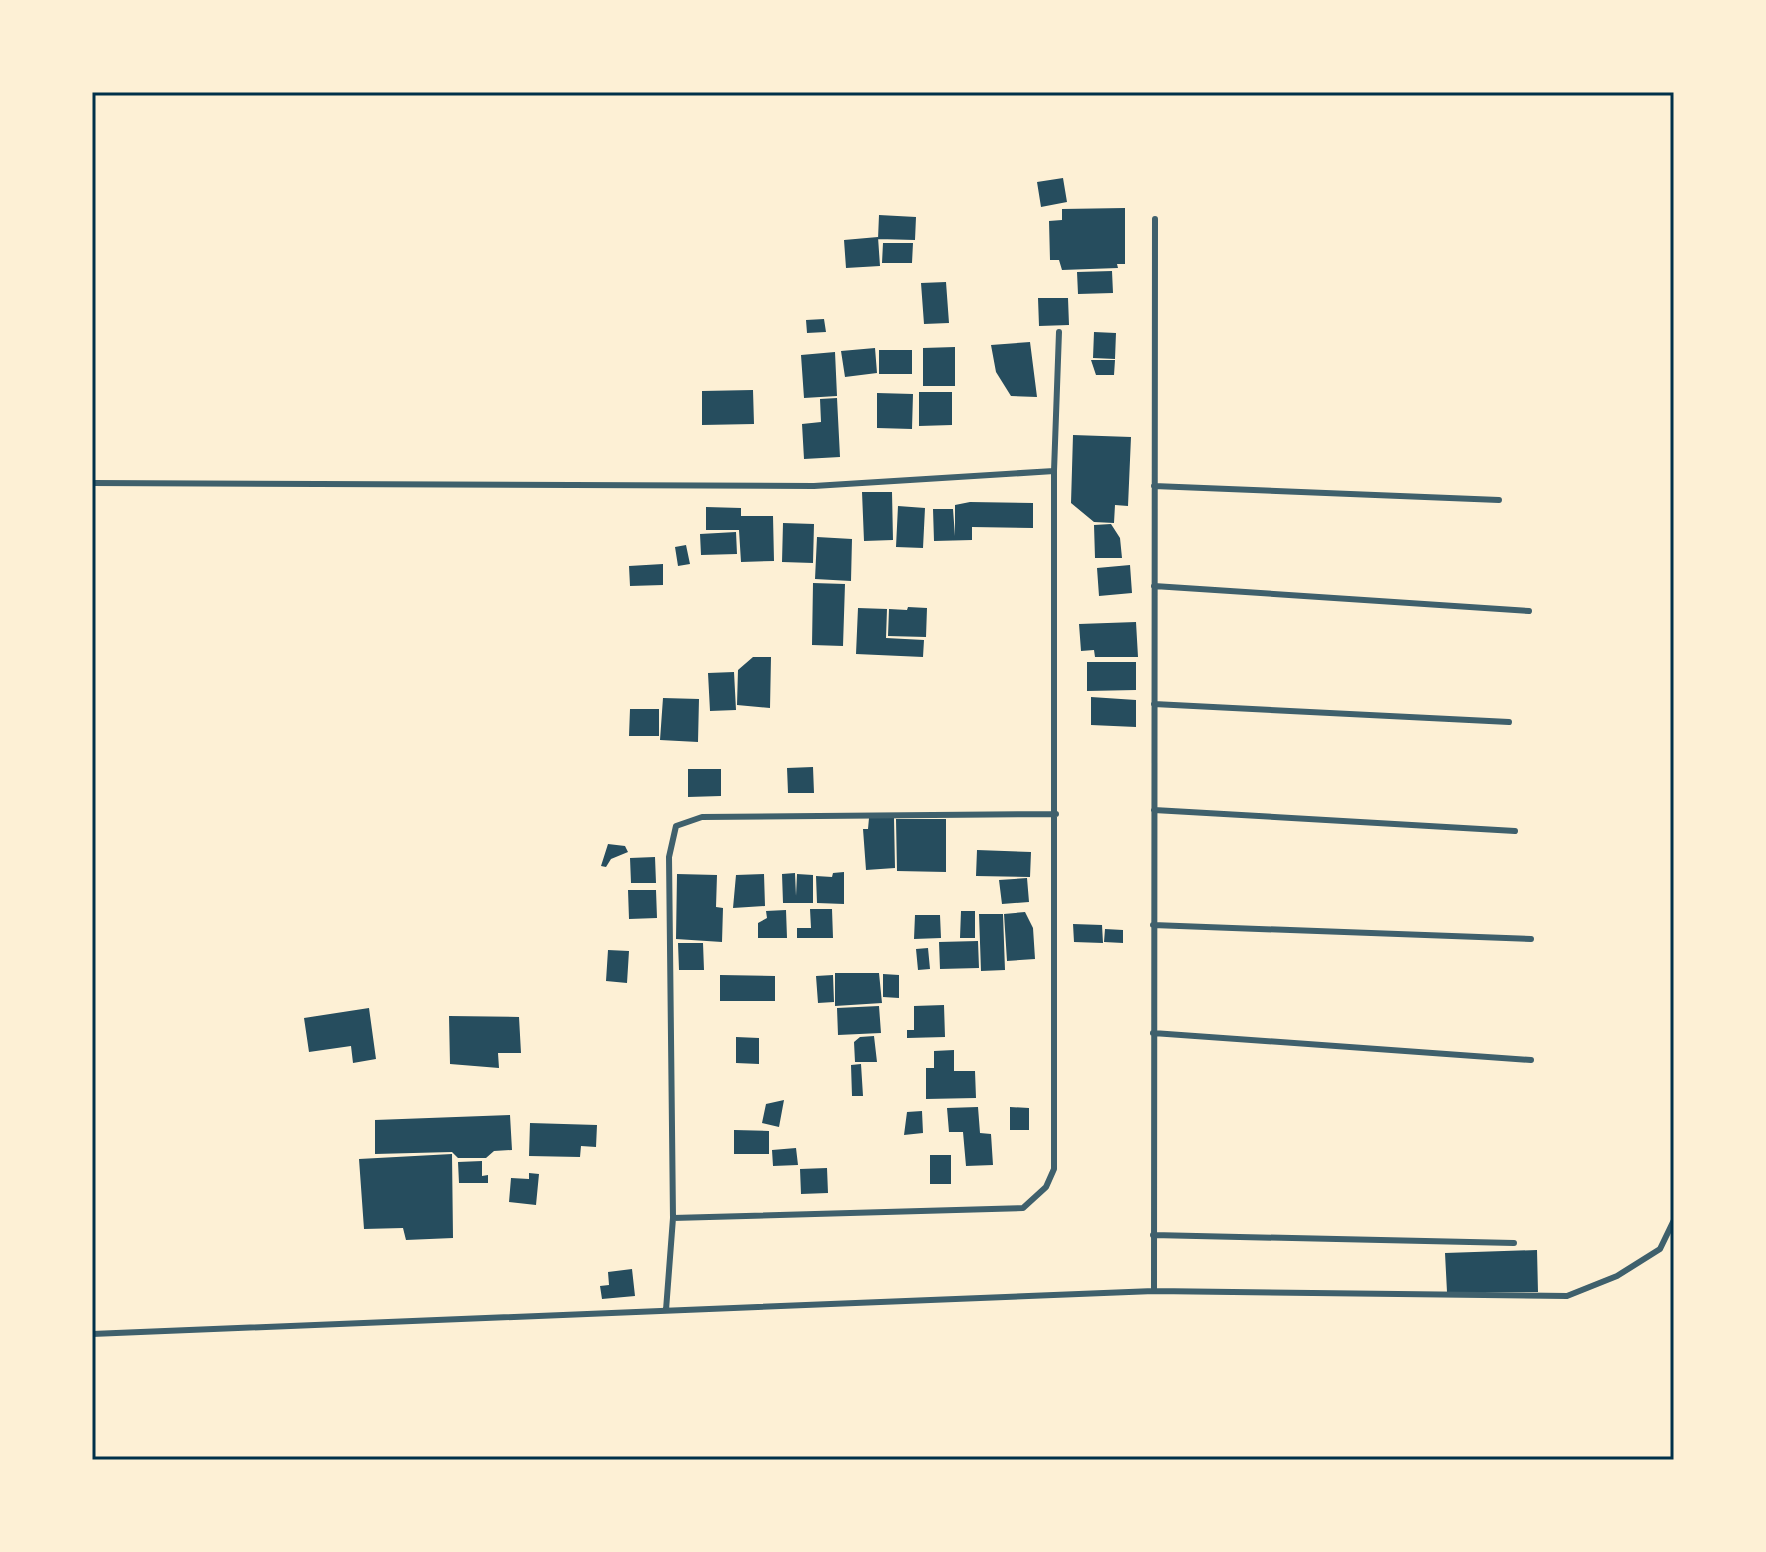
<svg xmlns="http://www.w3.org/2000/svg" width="1766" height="1552" viewBox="0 0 1766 1552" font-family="'DM Sans',sans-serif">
<rect width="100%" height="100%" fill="#fdf0d5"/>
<path fill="#264d5e" d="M1063 178 1067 202 1041 207 1037 182Z
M1125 208V264H1117L1118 268 1062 270 1059 260H1050L1049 221 1062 220V209Z
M879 215 916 217 915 240 878 239Z
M878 237 880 266 846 268 844 240Z
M883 243H913L912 263H882Z
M1112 271 1113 293 1078 294 1077 272Z
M946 282 949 323 924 324 921 283Z
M1038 298H1068L1069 325 1039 326Z
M824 319 826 332 807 333 806 320Z
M1094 332 1116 333 1115 359 1093 358Z
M1030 342 1037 397 1011 396 996 372 991 345Z
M955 347V386H923V348Z
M875 348 877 373 845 377 841 351Z
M879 350H912V374H879Z
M835 352 837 396 804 398 801 355Z
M1091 360H1115L1114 375H1096Z
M753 390 754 424 702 425V391Z
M919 392H952V425L919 426Z
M877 393 913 394 912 429 877 428Z
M837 398 840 457 804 459 802 424 821 422 820 399Z
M1073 435 1131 437 1128 506 1115 505 1114 523 1094 522 1071 503Z
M862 492H892L893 540 864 541Z
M970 502 1033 503V528L972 527V540L934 541 933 509H953L955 536V505Z
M898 506 925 508 923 548 896 547Z
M706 507 741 508V516H773L774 561 741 562 739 530H706Z
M783 523 814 524 813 563 782 562Z
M1111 524 1120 538 1122 558H1095L1094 525Z
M736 532 737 554 701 555 700 534Z
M817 537 852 539 851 581 815 579Z
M686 545 690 564 678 566 675 547Z
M663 564V585L630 586 629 566Z
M1130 565 1132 593 1099 596 1097 568Z
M813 583 845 584 843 646 812 645Z
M908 607 927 608 926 637 888 636 889 609 907 610Z
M858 608 887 609 886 638 924 640 923 657 856 654Z
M1136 622 1138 657H1095L1094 650 1081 651 1079 624Z
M753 657H771L770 708 737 705 738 670Z
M1087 662H1136V690L1087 691Z
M734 672 736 710 710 711 708 673Z
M1091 697 1136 700V727L1091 725Z
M663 698 699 699 698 742 660 740Z
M630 709H659V736H629Z
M813 767 814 793H788L787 768Z
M688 769H721V796L688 797Z
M869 818H894L895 868 866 870 863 829H868Z
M896 819H946V872L897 871Z
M608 844 625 846 628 852 611 859 606 867 601 866Z
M977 850 1031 852 1030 877 976 876Z
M655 857 656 883H631L630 858Z
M844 872V904L817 903 816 876 832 877 833 873Z
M795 873 796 896 797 874 813 875V903H783L782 874Z
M677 874 717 875 716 907 723 908 722 942 676 939Z
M764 874 765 906 733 908 736 875Z
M1027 878 1029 902 1002 904 999 880Z
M628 890H656L657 918 629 919Z
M810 909H832L833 938H797V928H811Z
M786 910 787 938H758V923L767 918 766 911Z
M961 911H975V938H960Z
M1025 912 1033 928 1035 959 1007 961 1004 914Z
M979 914H1003L1005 970 981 971Z
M915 915H940L941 938 914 939Z
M1073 924 1102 925 1103 943 1074 942Z
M1105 929 1123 930V943L1104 942Z
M978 941 979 968 940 969 939 942Z
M678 943H703L704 970H679Z
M928 948 930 969 918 970 916 949Z
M608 950 629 951 627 983 606 981Z
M835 973H879L882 1003 835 1006Z
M883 974 899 975V998L883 997Z
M720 975 775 976V1001H720Z
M833 975 834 1002 818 1003 816 976Z
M944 1005 945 1037 907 1038V1030H914V1006Z
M879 1006 881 1033 838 1035 837 1008Z
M369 1008 376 1059 353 1063 351 1046 309 1052 304 1018Z
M449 1016 519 1017 521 1053H498L499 1068 450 1064Z
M874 1036 877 1062H855L854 1042 860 1037Z
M736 1037 759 1038V1064L736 1063Z
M954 1050V1071H975L976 1098 926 1099V1068H934V1051Z
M861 1064 863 1096H852L851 1065Z
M784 1100 779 1127 762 1123 766 1104Z
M978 1107 980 1133 991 1134 993 1165 966 1166 963 1132H949L947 1108Z
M1010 1107 1029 1108V1130H1010Z
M922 1111 923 1133 904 1135 907 1112Z
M510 1115 512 1150 494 1151 486 1158H458L452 1152 375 1154V1120Z
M530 1123 597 1125 596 1147 581 1146 580 1157 529 1156Z
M734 1130 769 1131V1154H734Z
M796 1148 798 1165 773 1166 772 1150Z
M452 1154 453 1238 406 1240 403 1228 364 1229 359 1159Z
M930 1155H951V1184H930Z
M482 1161V1176L488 1175V1183H459L458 1162Z
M827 1168 828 1193 801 1194 800 1169Z
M529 1173 539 1174 536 1205 509 1202 511 1178 529 1179Z
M1537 1250 1538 1292H1447L1445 1253Z
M632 1269 635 1296 602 1299 600 1286 609 1285 608 1272Z"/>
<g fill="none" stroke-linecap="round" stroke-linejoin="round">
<path stroke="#3f606c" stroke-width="6" d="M92 483 814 486 1054 471
M1154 486 1499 500
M1154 586 1529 611
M1154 704 1509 722
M1154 810 1515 831
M1153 925 1531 939
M1153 1033 1531 1060
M673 1218 1023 1208 1046 1187 1054 1169V471L1059 332
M1153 1235 1514 1243
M1154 1291 1155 219
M666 1310 673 1218 669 857 676 826 702 817 1056 814
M92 1334 1154 1291 1567 1296 1617 1276 1660 1249 1674 1220"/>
</g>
<rect width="1766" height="1552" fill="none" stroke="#fdf0d5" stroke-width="188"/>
<rect x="94" y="94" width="1578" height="1364" fill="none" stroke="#003049" stroke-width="3"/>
</svg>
